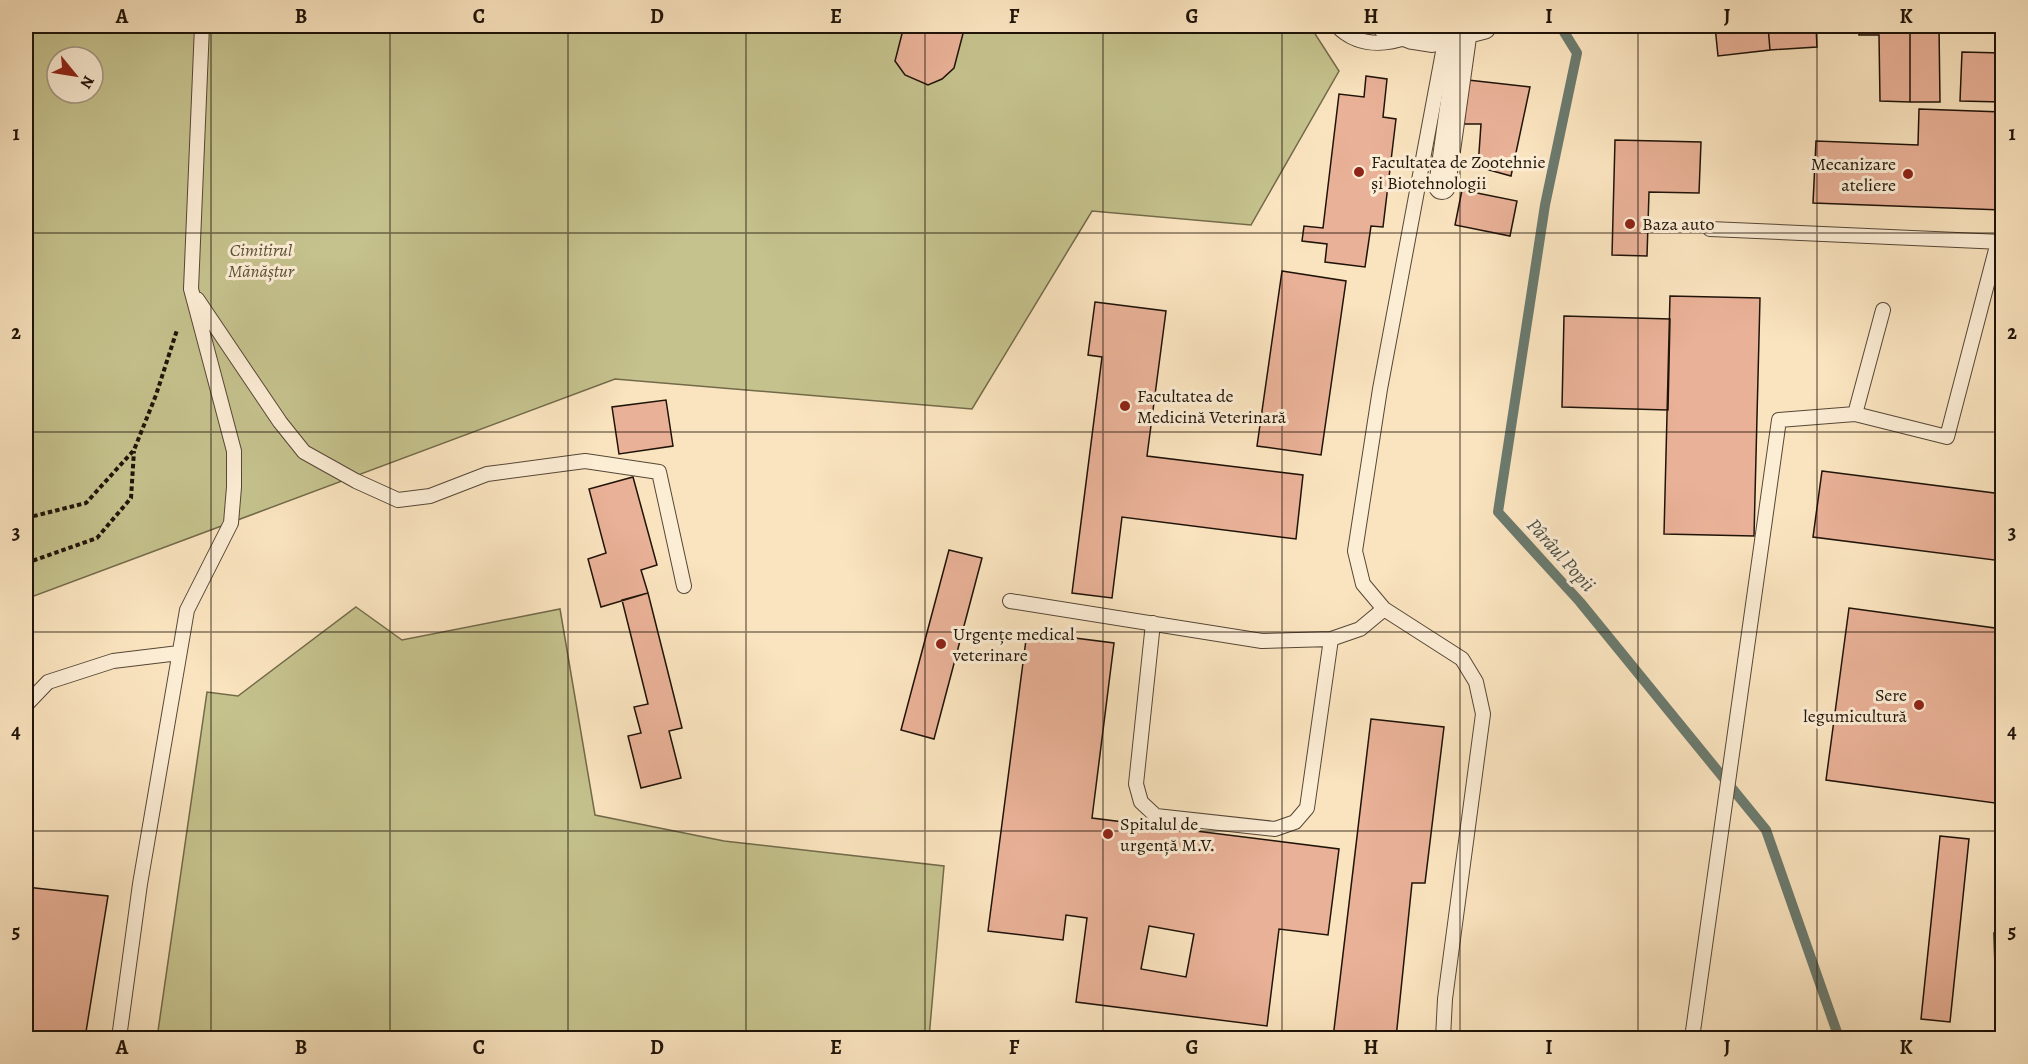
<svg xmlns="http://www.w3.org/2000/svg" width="2028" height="1064" font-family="Alegreya,serif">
<rect width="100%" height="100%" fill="#fae4bf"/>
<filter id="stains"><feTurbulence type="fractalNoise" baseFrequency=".00333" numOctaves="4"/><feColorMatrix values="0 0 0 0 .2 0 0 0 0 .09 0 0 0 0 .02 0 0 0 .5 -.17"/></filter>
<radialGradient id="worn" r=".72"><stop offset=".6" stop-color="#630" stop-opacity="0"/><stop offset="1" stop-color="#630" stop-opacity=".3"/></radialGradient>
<path fill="#c5c28d" stroke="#726a4a" stroke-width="1.5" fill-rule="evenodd" d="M26,26H1310L1339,71L1251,225L1092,211L972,409L615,379L26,599ZM57,57H93V93H57Z
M356,607L402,640L560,609L595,815L724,841L944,866L929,1038H157L207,692L238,696Z"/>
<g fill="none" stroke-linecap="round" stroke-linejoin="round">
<path stroke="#6b7a6e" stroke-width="10" d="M1564,32L1577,53L1545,205L1498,512L1580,602L1766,830L1839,1038"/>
</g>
<path fill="#e9b197" stroke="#1f1308" stroke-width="1.5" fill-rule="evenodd" d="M904,26H965L954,68L942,79L928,85L905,75L895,61Z
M1715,26H1768L1770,50L1718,56Z
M1768,26H1816L1817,47L1770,50Z
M1859,26H1910V102L1880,101L1879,35H1859Z
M1910,26H1939L1940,102H1910Z
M1962,52L2002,53V102L1960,101Z
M1366,76L1387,79L1383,117L1396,119L1383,227L1371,226L1365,267L1325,262L1327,244L1302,241L1304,226L1323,228L1339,94L1364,97Z
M1468,80L1530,87L1511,176L1478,167L1481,124H1464Z
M1919,109L2002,112V210L1813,203L1816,141L1918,145Z
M1615,140L1701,142L1699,193L1649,192L1647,256L1612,255Z
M1462,190L1517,201L1510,236L1455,225Z
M1282,271L1346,281L1321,455L1257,446Z
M1670,296L1760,298L1754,536L1664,534Z
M1095,302L1166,311L1147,456L1303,475L1296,539L1122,517L1112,598L1072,593L1102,357L1088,355Z
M1564,316L1670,319L1668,410L1562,407Z
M666,400L673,446L619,454L612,407Z
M1822,471L2002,494V561L1813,537Z
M633,477L657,565L641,570L648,593L601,607L588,559L606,553L589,489Z
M949,550L982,558L934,739L901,730Z
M648,593L682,728L669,731L681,778L641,788L628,736L641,733L634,707L648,704L622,600Z
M1849,608L2002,629V804L1826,780Z
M1027,632L1114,643L1092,818L1339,849L1328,935L1279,929L1267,1026L1076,1002L1087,918L1066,915L1063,940L988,931ZM1149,926L1194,934L1186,977L1141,969Z
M1371,719L1444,727L1425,883H1412L1396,1038H1333Z
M1940,836L1969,839L1950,1022L1921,1019Z
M26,887L108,896L85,1038H26Z
M1994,933L2002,934V968L1995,969Z"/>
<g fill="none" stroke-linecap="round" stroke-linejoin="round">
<g stroke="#564736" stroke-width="16">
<path id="service" d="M1337,26C1357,46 1383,46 1408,37
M1710,229L2002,242
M197,299L280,422L304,452L356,481L398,500L430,496L487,474L585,461L659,472L684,586
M1883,310L1855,414L1947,437L1998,242
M1010,601L1262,641L1331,639L1360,629L1384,609
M1153,623L1136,784L1141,802L1156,816L1275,829L1295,822L1307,808L1331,639
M26,705L48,682L113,661L179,653
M119,1038L140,884L187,610L231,523L234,487V451L191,289L202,26
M1443,1038L1445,999L1483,714L1476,682L1462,659L1384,609L1363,584L1355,551L1380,389L1446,36
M1692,1038L1779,420L1855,414"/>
</g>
<g stroke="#564736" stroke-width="28">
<path id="minor" d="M1386,26L1413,36L1432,39L1483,26
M1442,186L1464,30"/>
</g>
<path stroke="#1f1308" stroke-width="4" stroke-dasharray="4.5 3" stroke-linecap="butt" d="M26,518L86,503L134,450L156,395L177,330
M26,563L97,538L131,498L134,451"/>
<use href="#service" stroke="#fcedd5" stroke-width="14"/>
<use href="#minor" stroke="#fcedd5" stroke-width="26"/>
</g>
<path fill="none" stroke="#1f1308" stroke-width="1.5" stroke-opacity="0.55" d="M211,26V1038M390,26V1038M568,26V1038M746,26V1038M925,26V1038M1103,26V1038M1282,26V1038M1460,26V1038M1638,26V1038M1817,26V1038M26,233H2002M26,432H2002M26,632H2002M26,831H2002"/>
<g fill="#8f2418" stroke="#fcedd5" stroke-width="2">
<circle cx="1359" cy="172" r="6"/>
<circle cx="1908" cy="174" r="6"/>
<circle cx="1630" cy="224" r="6"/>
<circle cx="1125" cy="406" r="6"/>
<circle cx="941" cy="644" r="6"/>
<circle cx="1919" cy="705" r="6"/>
<circle cx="1108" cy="834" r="6"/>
</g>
<g text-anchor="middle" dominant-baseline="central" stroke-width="6" stroke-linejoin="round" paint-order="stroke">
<g font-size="18" fill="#1f1308" stroke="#fcedd5" text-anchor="start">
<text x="1371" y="162">Facultatea de Zootehnie<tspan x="1371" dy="21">și Biotehnologii</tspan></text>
<text x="1896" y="164" text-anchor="end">Mecanizare<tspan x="1896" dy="21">ateliere</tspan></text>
<text x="1642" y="224">Baza auto</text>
<text x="1137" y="396">Facultatea de<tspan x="1137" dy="21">Medicină Veterinară</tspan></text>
<text x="953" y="634">Urgențe medical<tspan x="953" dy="21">veterinare</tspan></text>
<text x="1907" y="695" text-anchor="end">Sere<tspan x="1907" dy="21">legumicultură</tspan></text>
<text x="1120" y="824">Spitalul de<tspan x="1120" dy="21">urgență M.V.</tspan></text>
</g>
<g font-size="18" font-style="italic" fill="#595037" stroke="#fcedd5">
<text x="261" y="250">Cimitirul<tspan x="261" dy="21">Mănăștur</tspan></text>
</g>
<g font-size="20" font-style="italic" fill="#4b4f44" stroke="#fcedd5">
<text transform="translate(1561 555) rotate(48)">Pârâul Popii</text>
</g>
</g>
<rect width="2028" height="1064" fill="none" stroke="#fae4bf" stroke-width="66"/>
<g transform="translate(75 75) rotate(120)"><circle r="28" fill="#fcedd5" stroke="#a49683" stroke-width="1.5"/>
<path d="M0-4.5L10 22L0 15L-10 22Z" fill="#8f2418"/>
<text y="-9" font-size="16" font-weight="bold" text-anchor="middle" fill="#1f1308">N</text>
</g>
<rect x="33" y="33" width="1962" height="998" fill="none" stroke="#1f1308" stroke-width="2"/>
<g font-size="20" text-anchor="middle" font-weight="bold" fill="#1f1308">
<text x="122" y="23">A</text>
<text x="301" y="23">B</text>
<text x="479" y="23">C</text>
<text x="657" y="23">D</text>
<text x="836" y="23">E</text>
<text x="1014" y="23">F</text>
<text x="1192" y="23">G</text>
<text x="1371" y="23">H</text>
<text x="1549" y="23">I</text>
<text x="1727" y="23">J</text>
<text x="1906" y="23">K</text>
<text x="16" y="140">1</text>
<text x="2012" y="140">1</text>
<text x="16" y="339">2</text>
<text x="2012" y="339">2</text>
<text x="16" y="539">3</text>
<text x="2012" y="539">3</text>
<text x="16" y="738">4</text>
<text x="2012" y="738">4</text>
<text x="16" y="938">5</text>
<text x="2012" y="938">5</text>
<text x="122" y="1054">A</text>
<text x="301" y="1054">B</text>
<text x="479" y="1054">C</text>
<text x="657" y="1054">D</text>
<text x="836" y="1054">E</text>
<text x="1014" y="1054">F</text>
<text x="1192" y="1054">G</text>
<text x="1371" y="1054">H</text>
<text x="1549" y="1054">I</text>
<text x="1727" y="1054">J</text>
<text x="1906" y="1054">K</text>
</g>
<rect width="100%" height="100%" filter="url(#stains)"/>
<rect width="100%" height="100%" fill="url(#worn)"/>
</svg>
